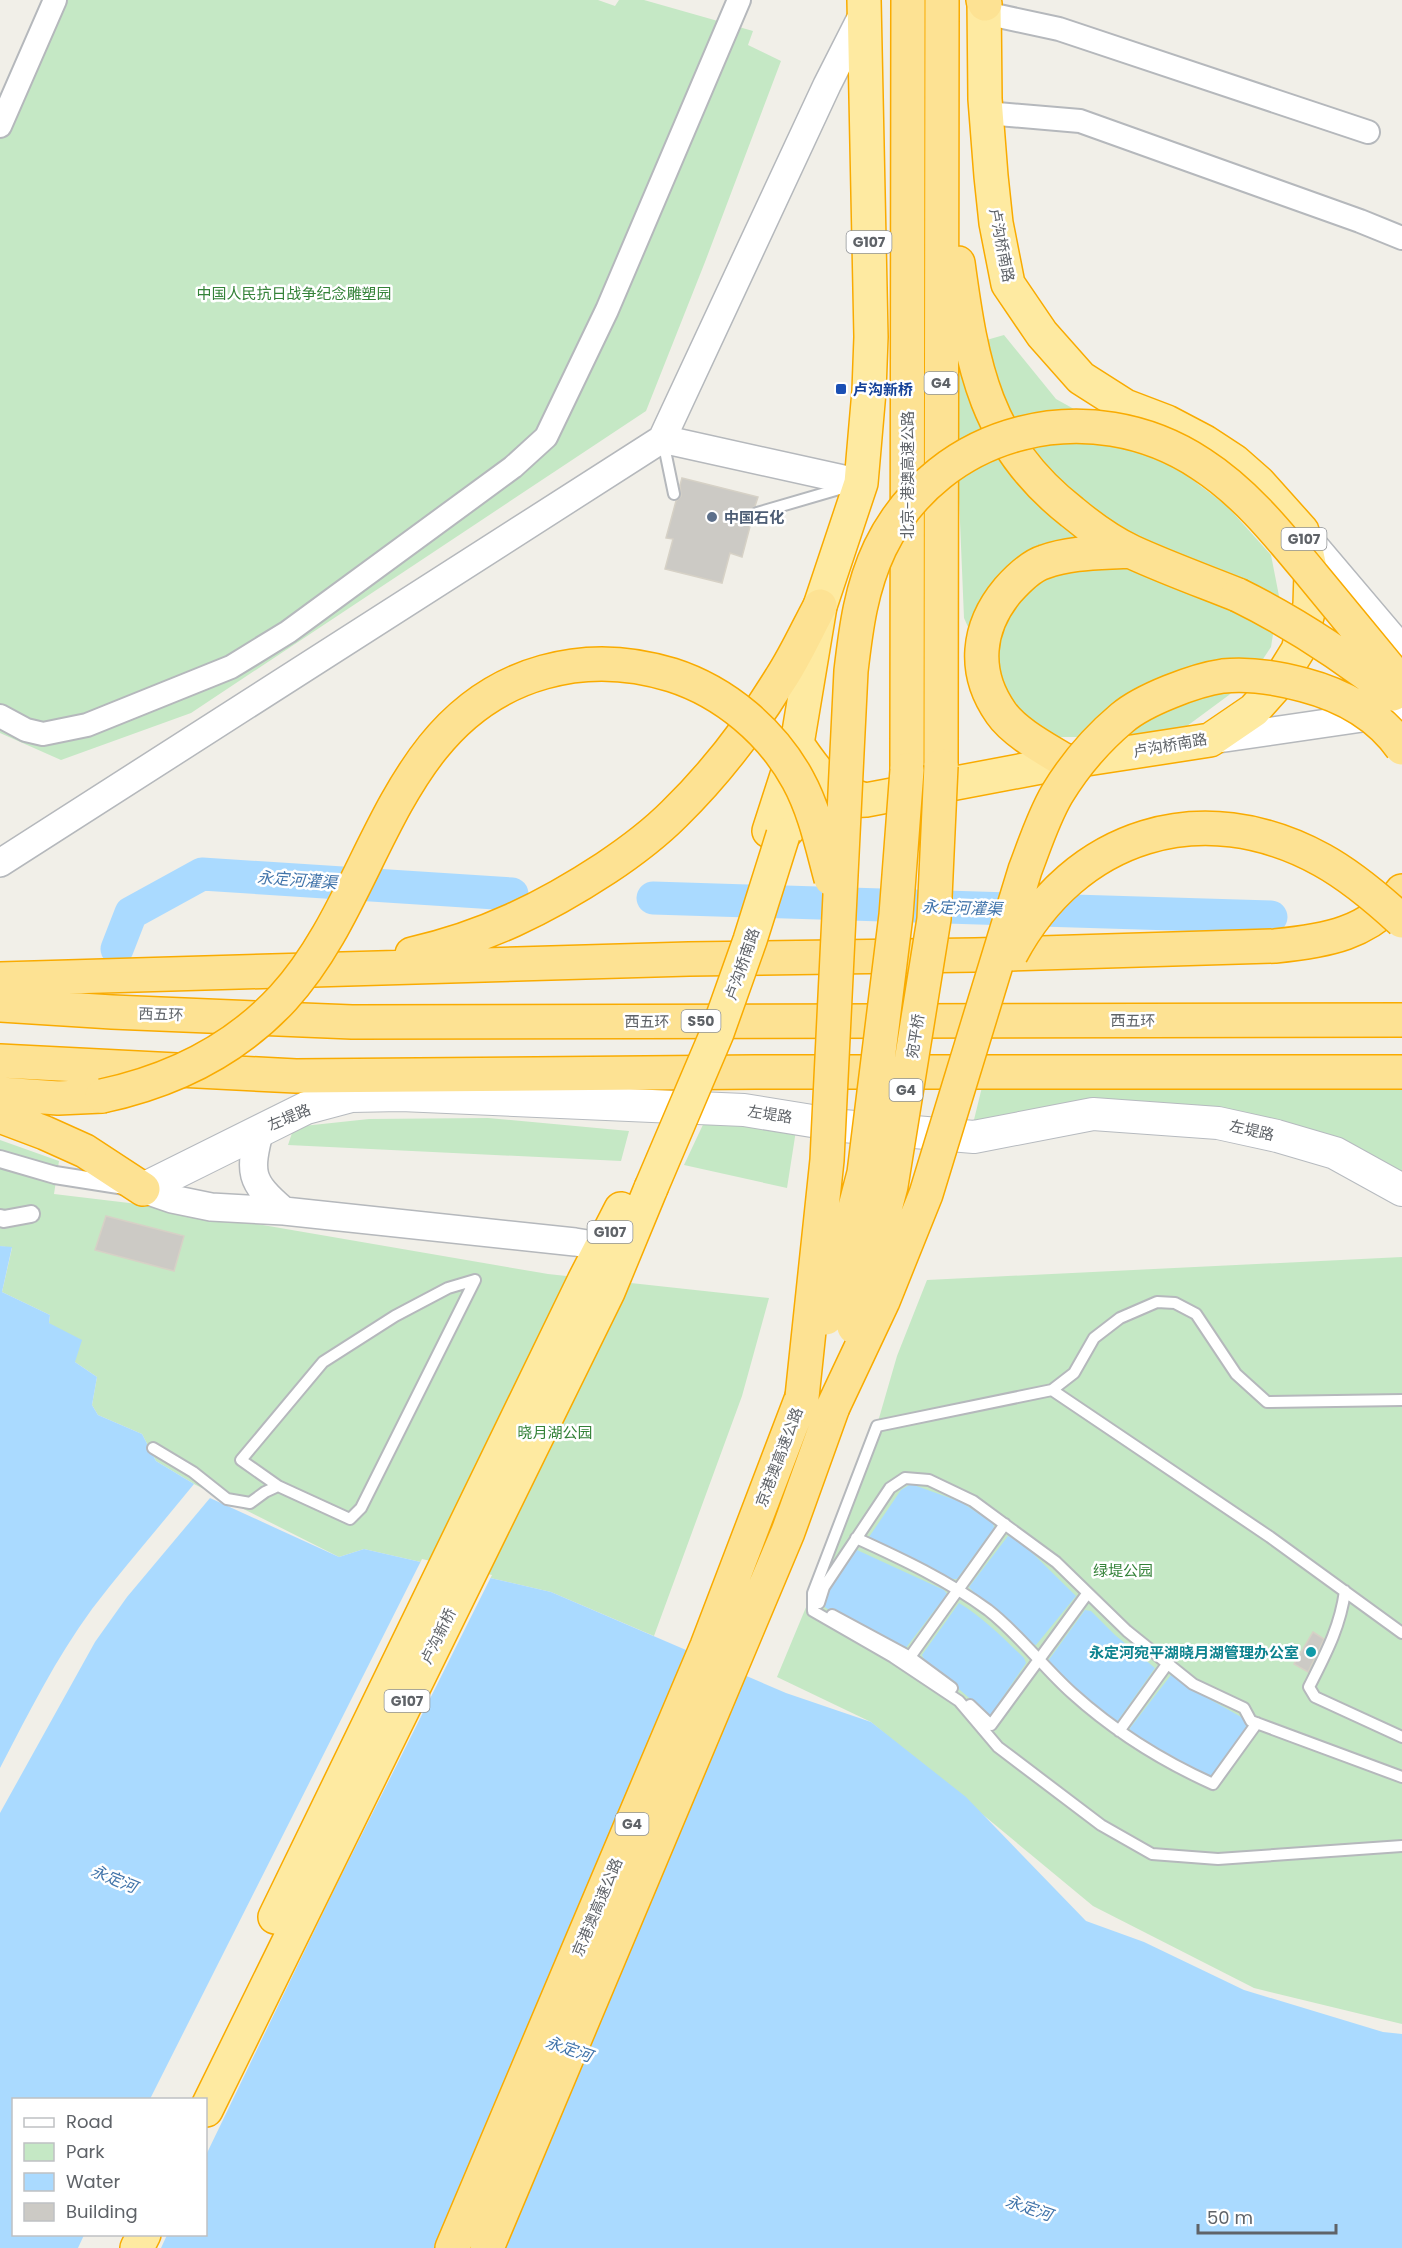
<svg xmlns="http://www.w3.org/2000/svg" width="1402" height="2248" font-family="Poppins,'Noto Sans SC',sans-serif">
<rect width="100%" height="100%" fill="#f1efe8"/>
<path fill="#c5e8c5" d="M59,0H598L615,6L619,0H644L753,31L748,45L781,61L705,262L646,411L191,713L61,760L0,733V135Z
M1004,335L1056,399L1169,462L1227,506L1271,555L1279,596L1271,647L1261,662L1229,695L1187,726L1129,737H1057L1026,726L1000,698L964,618L954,377L976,343Z
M982,1087L1402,1089V1175L1236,1116L972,1128Z
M708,1114L797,1124L787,1188L684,1165Z
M488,1118L629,1131L621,1161L288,1145L294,1127L369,1119Z
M0,1140L59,1161L54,1194L146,1205L548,1274L769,1298L742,1396L654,1636L551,1592L364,1549L339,1557L194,1484L156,1461L142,1434L98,1415L92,1405L97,1377L75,1362L49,1323L50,1315L2,1292L12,1248L0,1246Z
M1402,1257V2024L1254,1988L1093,1906L871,1722L777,1677L866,1463L897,1356L927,1280Z"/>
<path fill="#aadaff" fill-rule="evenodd" d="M0,1246L12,1247L2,1292L50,1315L49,1323L82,1340L75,1362L97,1377L92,1405L98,1415L142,1434L156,1461L194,1484C160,1526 125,1566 92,1609C56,1658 28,1714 0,1768Z
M911,1484L961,1502L993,1523L994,1528L957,1579H951L869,1537L901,1490Z
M210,1498L339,1557L364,1549L551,1592L786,1693L871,1722L966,1797L1086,1921L1144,1942L1244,1990L1383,2032L1402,2034V2248H0V1813L95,1642L127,1597ZM14,2100H206V2234H14Z
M1008,1536L1020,1541L1076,1596L1036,1645L1032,1644L994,1608L977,1596L969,1587Z
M857,1550L944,1590L947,1594L905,1649L826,1608L820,1603Z
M959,1603C984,1618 1004,1639 1024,1658L1026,1663L990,1716L945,1677L927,1665L922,1655Z
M1085,1610L1091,1611L1115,1635L1155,1668L1117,1722L1074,1689L1048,1661Z
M1171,1675L1188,1687L1243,1718L1247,1728L1212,1777L1189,1769L1131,1733L1130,1728Z"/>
<path fill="#f1efe8" d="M422,1559L492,1575L335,1888L206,2155V2100L150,2099Z
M84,2235H167L161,2248H78Z"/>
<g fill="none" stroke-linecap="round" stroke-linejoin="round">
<path stroke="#aadaff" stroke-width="33" d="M653,898L1271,917
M117,949L131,913L202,874L512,894"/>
</g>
<path fill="#cccac5" stroke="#d6d1c6" stroke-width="1.5" d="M682,478L758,497L755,506L750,511L752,519L742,557L730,553L722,583L665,569L673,539L666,538L676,501L681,496L680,485Z
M106,1216L184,1236L174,1271L95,1250Z
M1313,1632L1324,1639L1308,1672L1294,1664Z"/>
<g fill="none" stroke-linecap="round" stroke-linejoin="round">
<g stroke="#b5b8bc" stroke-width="14">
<path id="service" d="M663,441L674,494
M757,513L846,487
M1052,1390L1074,1373L1094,1338L1120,1318L1157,1302L1175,1303L1196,1314L1236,1374L1267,1402L1402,1400
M153,1448L193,1472L227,1499L250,1503L265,1492L278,1486L350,1519L361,1508L475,1280
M278,1486L241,1460L323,1362L395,1316L448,1288L475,1280
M856,1538C902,1559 947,1580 988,1610C1019,1634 1043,1667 1072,1693C1114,1731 1162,1761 1213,1784L1257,1723
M1345,1591C1340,1628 1325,1655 1309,1687L1315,1697L1402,1737
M819,1603L824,1587L890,1488L905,1478L929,1480L973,1501L1056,1562L1127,1631L1193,1684L1244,1708L1251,1721L1402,1777
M832,1615L910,1657L952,1688
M1402,1633L1270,1537L1052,1390L877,1426L813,1593V1611L893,1657L959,1701L998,1747L1101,1825L1152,1854L1218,1859L1402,1846
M910,1657L1005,1524
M970,1705L991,1725L1087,1594
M1119,1731L1168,1663"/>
</g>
<g stroke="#b5b8bc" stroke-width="20">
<path id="pedestrian" d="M0,1159L55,1175L125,1186
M0,1218L4,1219L31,1214"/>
</g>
<g stroke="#b5b8bc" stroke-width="26">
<path id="minor" d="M985,13L1059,29L1368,132
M986,113L1080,121L1360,221L1402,238
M0,126L55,0
M0,716L26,730L43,734L87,725L231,667L288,632L513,467L546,437L607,310L739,0"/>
</g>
<g stroke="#b5b8bc" stroke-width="30">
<path id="tertiary" d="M662,439L861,483
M1302,531L1402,649
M1211,740L1402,712
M0,863L662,439L827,85L864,12
M143,1189L172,1199L211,1207L284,1211C249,1181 249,1173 260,1129
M284,1211L575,1242L619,1249"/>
</g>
<g stroke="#b6babf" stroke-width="34">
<path id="secondary" d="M143,1189L306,1108L351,1096L401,1095L744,1110L843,1126L974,1137L1093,1114L1218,1123L1277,1136L1335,1153L1402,1190"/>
</g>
<g stroke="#f9ab00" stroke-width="36">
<path id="trunk" d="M797,744C817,773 826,788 862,799
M769,831L797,744L820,606L861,483L869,391L871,337L864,0
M783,835L803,813L826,802L866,800L1067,762L1210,740L1254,710L1277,684L1298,650L1310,605L1311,573L1302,531L1259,483L1234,461L1205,442L1167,422L1125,406L1081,378L1042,334L1008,284L996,223L991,176L985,99L984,0
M275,1917L584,1281L621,1209
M206,2110L608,1292L651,1188
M137,2248L144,2234"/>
</g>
<g stroke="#f9ab00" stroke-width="36">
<path id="motorway" d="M983,0L985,4
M958,263C972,366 985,444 1072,512C1090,527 1111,542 1132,552C1167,568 1203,581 1238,595
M1067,762C1046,749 1015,733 1001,713C972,672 977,627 1008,590C1017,580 1031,566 1044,562C1072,552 1101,553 1130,551
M941,766L942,0
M907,770L908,0
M412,954C484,938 545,908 606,868C630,852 654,834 674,814C715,774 751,727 781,678C796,655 807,630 820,606
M0,979L689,959L975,955L1275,946C1325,941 1370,934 1402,891
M0,1005L112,1012L352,1022L1402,1020
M0,1061L296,1076L755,1072H1402
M0,1094L58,1098L102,1096
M0,1116L45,1133L85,1151L143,1189
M452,2248L707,1646L802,1397
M487,2248L788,1532L833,1407"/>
</g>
<use href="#service" stroke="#fff" stroke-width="10"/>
<use href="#pedestrian" stroke="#fff" stroke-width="16"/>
<use href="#minor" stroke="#fff" stroke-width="22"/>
<use href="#tertiary" stroke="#fff" stroke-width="27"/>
<use href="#secondary" stroke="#fff" stroke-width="32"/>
<use href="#trunk" stroke="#feeaa1" stroke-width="33"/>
<use href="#motorway" stroke="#fde293" stroke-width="33"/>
<g stroke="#f9ab00" stroke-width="36" stroke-linecap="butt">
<path id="trunk-bridge" d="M651,1188L717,1033L750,940L783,835"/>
</g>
<g stroke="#f9ab00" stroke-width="36" stroke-linecap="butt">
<path id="motorway-bridge" d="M1238,595C1295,623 1343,655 1393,694
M1011,954C1075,834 1202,794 1322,860C1351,876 1377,898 1402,921
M102,1096C172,1081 234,1051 283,998C378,895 389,715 544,672C586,660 630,662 672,675C725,692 772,732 798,780C815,811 822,846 831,879
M826,1318L864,1173L896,915L907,770
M854,1327L891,1186L934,919L941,766
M802,1397L827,1160L851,671C856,628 861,588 880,548C939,427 1091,391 1201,464C1246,493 1279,535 1313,576C1343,612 1372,648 1402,684
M833,1407L883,1301L926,1194L1025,870C1035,844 1043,818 1057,794C1074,766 1097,739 1122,718C1143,700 1195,680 1223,676C1250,673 1278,678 1304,685C1342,695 1379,715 1402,748"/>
</g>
<use href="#trunk-bridge" stroke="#feeaa1" stroke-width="33"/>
<use href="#motorway-bridge" stroke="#fde293" stroke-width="33"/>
</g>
<rect fill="#1a4fb4" stroke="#fff" stroke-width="2" x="835" y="383" width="12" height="12" rx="3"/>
<circle fill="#5c6f8a" stroke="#fff" stroke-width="2" cx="712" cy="517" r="6"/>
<circle fill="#0f9aa8" stroke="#fff" stroke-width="2" cx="1311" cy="1652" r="6"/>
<g text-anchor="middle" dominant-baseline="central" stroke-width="5" stroke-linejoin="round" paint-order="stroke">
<g fill="#fff" stroke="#8f9295" stroke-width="1.5">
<rect x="846.5" y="231" width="45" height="22" rx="4.5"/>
<rect x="924.5" y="372" width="33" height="22" rx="4.5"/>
<rect x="1281.5" y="528" width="45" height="22" rx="4.5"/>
<rect x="681.5" y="1010" width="39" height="22" rx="4.5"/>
<rect x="889.5" y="1079" width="33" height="22" rx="4.5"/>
<rect x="587.5" y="1221" width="45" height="22" rx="4.5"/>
<rect x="384.5" y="1690" width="45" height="22" rx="4.5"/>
<rect x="615.5" y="1813" width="33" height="22" rx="4.5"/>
</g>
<g font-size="14" font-weight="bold" fill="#5f6368">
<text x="869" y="242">G107</text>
<text x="941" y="383">G4</text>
<text x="1304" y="539">G107</text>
<text x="701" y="1021">S50</text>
<text x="906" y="1090">G4</text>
<text x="610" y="1232">G107</text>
<text x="407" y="1701">G107</text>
<text x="632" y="1824">G4</text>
</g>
<g font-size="15" fill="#5f6368" stroke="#fff">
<text transform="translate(1002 245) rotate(79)">卢沟桥南路</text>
<text transform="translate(907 475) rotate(-90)">北京-港澳高速公路</text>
<text transform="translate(1170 745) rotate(-10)">卢沟桥南路</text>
<text transform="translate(742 964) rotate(-71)">卢沟桥南路</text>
<text transform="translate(161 1014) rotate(2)">西五环</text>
<text x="1133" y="1020">西五环</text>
<text x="647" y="1021">西五环</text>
<text transform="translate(915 1036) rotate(-81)">宛平桥</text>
<text transform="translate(770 1114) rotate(9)">左堤路</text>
<text transform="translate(289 1117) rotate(-23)">左堤路</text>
<text transform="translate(1252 1130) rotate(13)">左堤路</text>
<text transform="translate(779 1457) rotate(-69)">京港澳高速公路</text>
<text transform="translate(438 1636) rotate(-64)">卢沟新桥</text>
<text transform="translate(597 1907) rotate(-67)">京港澳高速公路</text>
</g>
<g font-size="15" fill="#348238" stroke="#fff">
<text x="294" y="293">中国人民抗日战争纪念雕塑园</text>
<text x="555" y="1432">晓月湖公园</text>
<text x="1123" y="1570">绿堤公园</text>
</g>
<g font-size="15" font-weight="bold" fill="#164399" stroke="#fff" text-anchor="start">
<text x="853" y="389">卢沟新桥</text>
</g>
<g font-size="15" font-weight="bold" fill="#4e5e75" stroke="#fff" text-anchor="start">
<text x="724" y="517">中国石化</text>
</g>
<g font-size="15" font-weight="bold" fill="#0d838f" stroke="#fff" text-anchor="end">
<text x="1299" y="1652">永定河宛平湖晓月湖管理办公室</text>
</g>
<g font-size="16" font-style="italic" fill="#4174aa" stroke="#fff">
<text transform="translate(297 880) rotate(4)">永定河灌渠</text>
<text transform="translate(962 908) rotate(2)">永定河灌渠</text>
<text transform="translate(114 1879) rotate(22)">永定河</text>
<text transform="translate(569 2049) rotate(19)">永定河</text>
<text transform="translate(1029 2208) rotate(19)">永定河</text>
</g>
</g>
<rect x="12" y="2098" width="195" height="138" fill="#ffffff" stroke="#bfc1c3" stroke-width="1.5"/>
<rect x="24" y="2118" width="30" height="9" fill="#ffffff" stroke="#bfc1c3" stroke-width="1.5"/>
<text x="66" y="2128" font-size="18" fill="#5f6368">Road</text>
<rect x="24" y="2143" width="30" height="18" fill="#c5e8c5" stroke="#bfc1c3" stroke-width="1.5"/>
<text x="66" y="2158" font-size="18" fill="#5f6368">Park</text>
<rect x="24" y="2173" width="30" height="18" fill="#aadaff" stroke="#bfc1c3" stroke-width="1.5"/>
<text x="66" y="2188" font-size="18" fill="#5f6368">Water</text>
<rect x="24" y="2203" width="30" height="18" fill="#cccac5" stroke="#bfc1c3" stroke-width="1.5"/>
<text x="66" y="2218" font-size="18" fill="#5f6368">Building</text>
<path d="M1198 2224v9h138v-9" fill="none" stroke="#5f6368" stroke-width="3"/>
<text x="1207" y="2224" font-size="18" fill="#5f6368" stroke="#ffffff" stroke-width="4.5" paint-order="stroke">50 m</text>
</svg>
